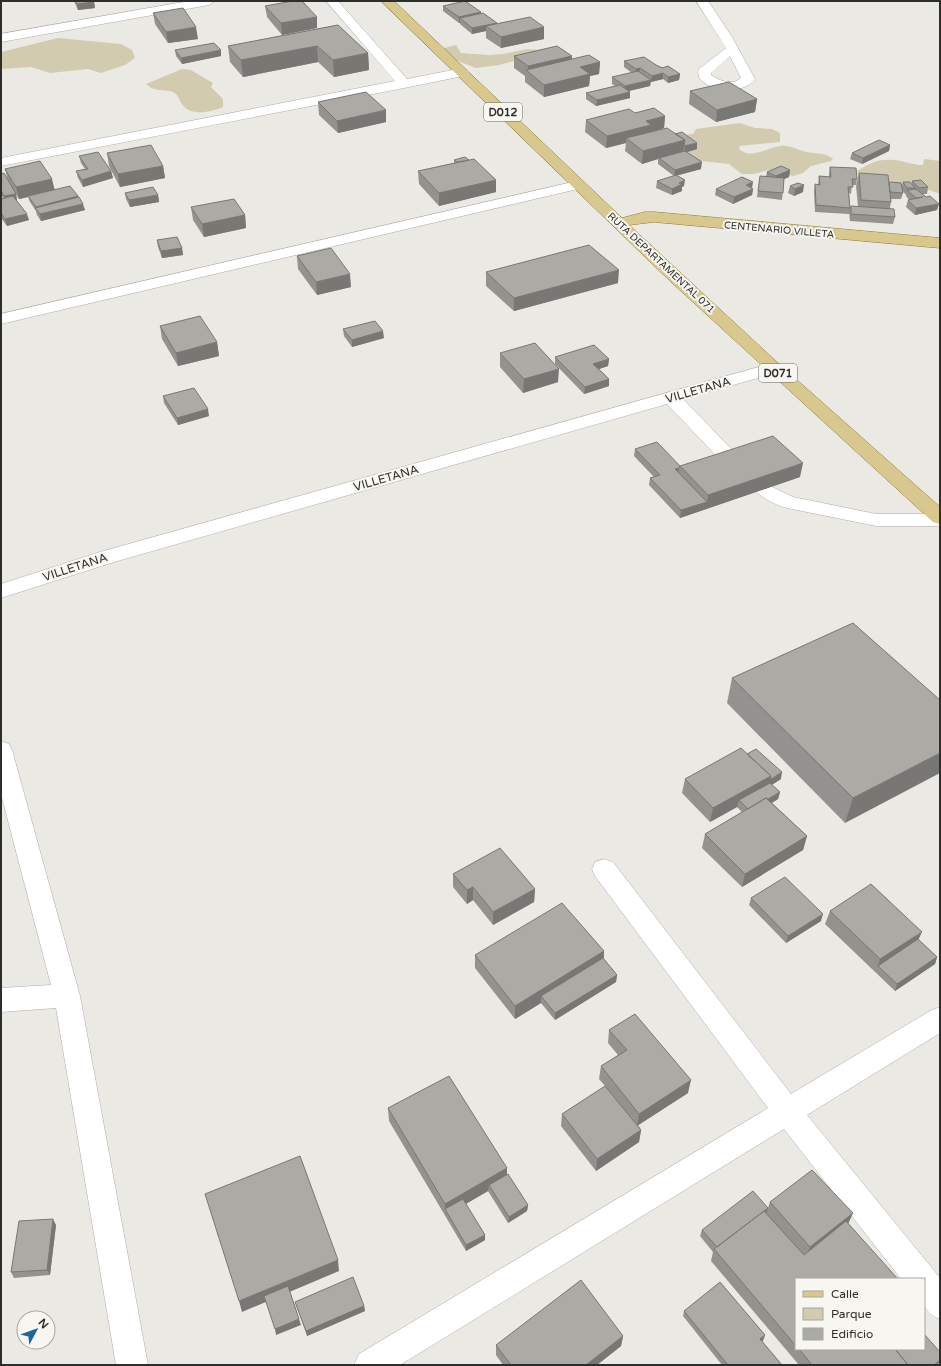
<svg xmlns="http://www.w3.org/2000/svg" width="941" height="1366" font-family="'Varela Round',sans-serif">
<rect width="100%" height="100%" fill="#eae9e4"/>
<path fill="#d3cbaf" d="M58,38L121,44L132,50L135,58L125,65L101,73L88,69L50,73L31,67L1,69V52Z
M456,45L461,53L489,55L503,54L527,49L552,51L499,65L476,68L445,56L440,49Z
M182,69L191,70L213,83L211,87L223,99V107C212,112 190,117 182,104C179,100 178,94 173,92C163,89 154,92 146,84Z
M740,123L755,128L772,129L780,133V142L740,146L739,149C752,160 768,147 781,146C791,145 797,150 806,152C815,154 825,152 833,159L831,161L811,166L803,173L793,176L769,170L754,174H742L729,164L692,160L672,136L693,134L696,129Z
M924,159L940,161V194C935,192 930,190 925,189C910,186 864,186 857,171C866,166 874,160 885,160C898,158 911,165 923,165Z"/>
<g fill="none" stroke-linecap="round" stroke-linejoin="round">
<g stroke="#afada9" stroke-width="1">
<path id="minor" d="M189,1H215L209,5L1,42V34Z
M326,1H338L407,79L463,68L469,72L463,76L404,88L1,166V158L395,81Z
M696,1H708L732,37L755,79C743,95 709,93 699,77L698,72L699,69L726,48ZM730,56L741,78C732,86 720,81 711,75V73Z
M577,181L582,182L584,185L582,188L1,324V314Z
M773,363L779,364L782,368L779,372L683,399L740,458L742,462L740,466L733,468L726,466L667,404L114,562L1,598V584L100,552Z
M764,483L793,497L876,514H940V526H876L787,508C776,505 761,498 754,489L757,485Z
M1,741L9,744L12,750L80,996L148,1365H116L56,1008L1,1012V988L51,985L1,794Z
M604,859L613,862L791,1094L930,1011L940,1007V1033L807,1115L940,1278V1319C919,1310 924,1299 924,1279H901L784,1129L400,1365H354L359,1354L768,1108L595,876L592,869L595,862Z"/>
</g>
<g stroke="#8d7a3a" stroke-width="1">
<path id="major" d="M381,1H394L622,218L645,212H654L940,238V248L654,222L629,225L779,364L940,507V524L933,522L670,281Z"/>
</g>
<use href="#minor" fill="#fff" fill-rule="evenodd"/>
<use href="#major" fill="#d9c88e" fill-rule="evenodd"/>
</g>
<path fill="#93928e" d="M74,1H94L95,8L78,10Z
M265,6L317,17V28L282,35L267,17Z
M443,6L481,14L497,24L544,39L501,48L486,38V31L472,34L460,24V23H459L443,11Z
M153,13L198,39L168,43L155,24Z
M338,25L368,53L369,70L334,77L318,62L243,77L230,62L228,46Z
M175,50L221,56L182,64L176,56Z
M514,56H572V59L600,62L599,74L590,76L589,86L544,97L525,82V76L514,68Z
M624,61L656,65L680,74L679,80L668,83L663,79L651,82V81L650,86L629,91L630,98L596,106L586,99V93L615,86L612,84V77L632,73L624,67Z
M690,91L757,99L755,112L716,122L689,104Z
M318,102L386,122L338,133L319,115Z
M635,113L665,116L664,128L651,132L697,149L687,152L701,169L676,176L684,186L682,187V191L672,195L656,188L657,181L674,176L658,164V159L642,164L625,151L626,143L606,148L585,132L586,120Z
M890,145L889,151L862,164L850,159L852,153Z
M107,153L163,166L165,178L120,187L109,166Z
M79,156L111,171L113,178L83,187L78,178L76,171L85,169L81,163Z
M454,160L496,192L439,206L419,184L418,171L454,163Z
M830,167L857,179L856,185H852L851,194L849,193L850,207L858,206L856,186L859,173L902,186L903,182L912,184V181L928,187L927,194H923L937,210L915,215L906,207L908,200H909L906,196V195L902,190L903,193L901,199H891V202L890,208L895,217L893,224L850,221L849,212V214L815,212L814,191L815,184L818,185L819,176L829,177V173Z
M5,169L55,189L78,196L85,210L41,221L37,215L36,211L30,202L28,197L19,199L11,186L16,194L17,201L29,220L7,226L1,218V199L3,198L1,194V174L8,181Z
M790,170L789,177L784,179L782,200L757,197L760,176H766L767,172Z
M790,186L803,192L794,196L788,193Z
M752,188L753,189L752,195L733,204L715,195L716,189Z
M125,193L158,195L159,202L130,207L126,199Z
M191,207L245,215L246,228L204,237L193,220Z
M157,240L182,248L183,255L162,258L158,247Z
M297,256L351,287L317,295L298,269Z
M486,272L618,283L514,311L486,286Z
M160,326L217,342L219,356L178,366L162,339Z
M343,329L384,338L352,347L344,336Z
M500,353L558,382L523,393L500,367Z
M555,357L609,359L608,366L599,369L609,379V386L584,394L555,364Z
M163,396L209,416L178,425L164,403Z
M635,449L680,466L800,477L680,518L649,485L650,478L654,477L634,456Z
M732,678L940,700L845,823L727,703Z
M747,754L781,779L772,785L780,792L778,799L772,803L807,836L803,850L742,887L702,848L705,834L742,812L737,807L710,822L682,793L685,779Z
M453,874L535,889L534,902L493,925L473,900L467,904L453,887Z
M751,898L821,921L786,943L749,905Z
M830,911L918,939L937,957L935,964L895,991L825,924Z
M604,951V959L617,975L616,982L555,1020L541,1003L515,1019L475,968V955Z
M609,1030L688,1093L638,1125L641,1130L639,1142L596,1171L561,1126L562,1114L605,1086L599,1079L601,1066L618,1055L608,1043Z
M388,1108L507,1174L528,1205L527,1211L508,1223L488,1191L466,1204L485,1235V1240L466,1251L389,1121Z
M770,1202L853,1213L848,1223L796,1279V1349H924L940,1362L936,1365H799L711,1261L713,1252L700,1236L702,1230L768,1208Z
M56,1225L50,1275L14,1278L11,1272Z
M295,1302L364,1306L365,1311L307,1336L297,1307Z
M684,1311L765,1335L762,1341L782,1365H722L683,1316Z
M623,1336L621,1346L597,1365H503L496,1355V1345Z"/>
<path fill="#787774" d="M94,2L95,8L78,10L77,4Z
M481,12V18H460V23H459V17Z
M317,17V28L282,35L281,23Z
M497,23L496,28L486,26V31L472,34V28Z
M196,27L198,39L168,43L166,32Z
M544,27V39L501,48V37Z
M317,46L318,62L243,77L241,60Z
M221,50V56L182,64L181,58Z
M368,53L369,70L334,77L333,60Z
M572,56L571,68L528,72V66Z
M600,62L599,74L590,76L589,86L544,97V85L580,67Z
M640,68L639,74L635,75L636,69Z
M663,73V79L651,82L652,76Z
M680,74L679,80L668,83V77Z
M651,80L650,86L624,92L625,86Z
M630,92V98L596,106L597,100Z
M757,99L755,112L716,122L717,110Z
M386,110V122L338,133L337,121Z
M665,116L664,128L651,132L650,137L626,138V143L606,148L607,136L646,121Z
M685,140L683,153L659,158L658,159L642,164L643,151Z
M697,143V149L684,153L685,146Z
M890,145L889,151L862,164L863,158Z
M702,162L701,169L674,176L675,170Z
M163,166L165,178L120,187L118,174Z
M790,170L789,177L775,183L776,176Z
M111,171L113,178L83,187L82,180Z
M52,179L55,191L28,196V197L19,199L16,187Z
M496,180V192L439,206V193Z
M685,180L684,186L682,187V191L672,195V189L679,183Z
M753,182L752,188L746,185Z
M804,185L803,192L794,196L795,189Z
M753,189L752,195L733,204L734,197Z
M16,194L17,200L6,203L4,196Z
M158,195L159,202L130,207L129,200Z
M78,196L80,203L36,210V207Z
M83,204L85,210L41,221L40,214Z
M939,204L937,210L915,215L916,208Z
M27,214L29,220L7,226L5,219Z
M245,215L246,228L204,237L202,224Z
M182,248L183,255L162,258L161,251Z
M619,270L618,283L514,311V298Z
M350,274L351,287L317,295L316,282Z
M383,331L384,338L352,347V340Z
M217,342L219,356L178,366L176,353Z
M609,359L608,366L593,371V364Z
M559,369L558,382L523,393L524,379Z
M609,379V386L584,394L585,387Z
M208,409L209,416L178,425L177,418Z
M803,463L800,477L680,518L681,510L707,502L708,495Z
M679,468L678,475L675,469Z
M940,753V773L845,823L853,798Z
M782,772L781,779L768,787L739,800L737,807L710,822L713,808L771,776Z
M780,792L778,799L747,817L749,809Z
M807,836L803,850L742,887L745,874Z
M473,887V900L467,904V890Z
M535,889L534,902L493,925V912Z
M823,914L821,921L786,943L788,936Z
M922,932L916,945L878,966L880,959Z
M604,951L603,965L541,996V1003L515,1019V1006Z
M937,957L935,964L895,991L897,984Z
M617,975L616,982L555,1020V1013Z
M691,1080L688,1093L637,1126L639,1114Z
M641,1130L639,1142L596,1171L597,1159Z
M507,1168V1180L489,1185L488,1191L448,1214L445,1209V1215V1204Z
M528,1205L527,1211L508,1223L509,1217Z
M768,1208L766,1214L718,1249Z
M853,1213L848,1224L805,1259L810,1247Z
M53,1219L56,1225L50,1275L47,1270Z
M485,1235V1240L466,1251V1245Z
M338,1260L339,1271L242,1312L239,1301Z
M364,1306L365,1311L307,1336L306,1331Z
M299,1319L301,1325L276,1335L275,1329Z
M765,1335L763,1341L758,1344L760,1339Z
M623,1336L621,1346L597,1365H586Z
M940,1360V1362L936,1365H934Z"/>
<path fill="#abaaa5" stroke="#787774" d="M75,1H94V2L77,4Z
M293,1H302L317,17L281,23L265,6Z
M465,1L481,12L459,17L443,6Z
M183,8L196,27L166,32L153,13Z
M483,13L497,23L472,28L460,18Z
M530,17L544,27L501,37L486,26Z
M338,25L368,53L333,60L317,46L241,60L228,46Z
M214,43L221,50L181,58L175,50Z
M557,46L572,56L528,66L514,56Z
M589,55L600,62L580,67L590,74L544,85L526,70Z
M644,57L656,65L662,68L668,66L680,74L668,77L663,73L652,76L640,68L636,69L624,61Z
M638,71L651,80L625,86L612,77Z
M729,82L757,99L717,110L690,91Z
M620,85L630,92L597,100L586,93Z
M366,92L386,110L337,121L318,102Z
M654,108L665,116L646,121L651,125L607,136L586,120L629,109L635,113Z
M667,128L685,140L643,151L626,138Z
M682,132L697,143L684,146L685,140L675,134Z
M879,140L890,145L863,158L852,153Z
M151,145L163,166L118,174L107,153Z
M685,151L702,162L675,170L659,158Z
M98,152L111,171L82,180L76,171L88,169L79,156Z
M465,157L469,160L457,162L454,160Z
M474,159L496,180L439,193L418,171Z
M40,161L52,179L16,187L5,169Z
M781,166L790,170L776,176L767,172Z
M830,167L856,168L857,179H852L853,187H848L850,208L816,205L815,184L820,185L819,176L831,177Z
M4,173L16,194L4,196L1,190V174Z
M859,173L888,175L891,202L861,200Z
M676,175L685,180L679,183L682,184L672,189L657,181Z
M760,176L784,178L783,193L758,191Z
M742,177L753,182L746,185L753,189L734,197L716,189Z
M921,180L928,187L919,188L912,181Z
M889,182L901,183L903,193L890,192Z
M903,182H910L915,188H907Z
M798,183L804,185L795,189L790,186Z
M70,186L78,196L36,207L28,196Z
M153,187L158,195L129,200L125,193Z
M916,189L926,197L930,196L939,204L916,208L908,200L923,197L916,198L907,190Z
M13,196L27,214L5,219L1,213V199Z
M79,197L83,204L40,214L35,208Z
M234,199L245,215L202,224L191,207Z
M851,206L894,209L895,217L851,214Z
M177,237L182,248L161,251L157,240Z
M589,245L619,270L514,298L486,272Z
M331,248L350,274L316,282L297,256Z
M200,316L217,342L176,353L160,326Z
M375,321L383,331L352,340L343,329Z
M535,343L559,369L524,379L500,353Z
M594,345L609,359L593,364L609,379L585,387L555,357Z
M194,388L208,409L177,418L163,396Z
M773,436L803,463L708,495L680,466Z
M657,442L680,466L679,468L675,469L707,502L681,510L650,478L660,475L635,449Z
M853,623L940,700V753L853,798L732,678Z
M741,748L771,776L713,808L685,779Z
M756,749L782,772L770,780L771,776L747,754Z
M770,783L780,792L768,799L766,798L748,809L739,800Z
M766,798L807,836L745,874L705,834Z
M500,848L535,889L493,912L473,887L467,890L453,874Z
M785,877L823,914L788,936L751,898Z
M871,884L922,932L880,959L830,911Z
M562,903L604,951L515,1006L475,955Z
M918,939L937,957L897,984L878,966Z
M603,958L617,975L555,1013L541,996Z
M635,1014L691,1080L639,1114L601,1066L627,1050L609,1030Z
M449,1076L507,1168L445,1204L388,1108Z
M605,1086L641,1130L597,1159L562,1114Z
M300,1156L338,1260L239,1301L205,1194Z
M812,1170L853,1213L810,1247L770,1202Z
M508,1174L528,1205L509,1217L489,1185Z
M753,1191L768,1208L717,1247L702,1230Z
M463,1199L485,1235L466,1245L445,1209Z
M764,1211L804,1255L846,1221L898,1279H796V1346L714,1249Z
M53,1219L47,1270L11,1272L19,1221Z
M353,1277L364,1306L306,1331L295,1302Z
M581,1280L623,1336L586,1365H511L496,1345Z
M720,1282L765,1335L760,1339L782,1365H728L684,1311Z
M288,1286L299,1319L275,1329L264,1296Z
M924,1334L940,1352V1360L934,1365H908L895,1349H924Z
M799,1349H895L908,1365H812Z"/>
<g text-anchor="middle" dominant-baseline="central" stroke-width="4" stroke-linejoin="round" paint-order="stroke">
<g font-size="10" fill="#2d2d2b" stroke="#f7f6f1">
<text transform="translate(779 230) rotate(5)">CENTENARIO VILLETA</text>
<text transform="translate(661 263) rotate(43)">RUTA DEPARTAMENTAL 071</text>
</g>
<g fill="#f7f6f1" stroke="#6a6966" stroke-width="1">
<rect x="484" y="103" width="38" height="18" rx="3"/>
<rect x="759" y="364" width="38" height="18" rx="3"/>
</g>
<g font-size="11" font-weight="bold" fill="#2d2d2b">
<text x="503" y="112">D012</text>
<text x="778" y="373">D071</text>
</g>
<g font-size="12" fill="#2d2d2b" stroke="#f7f6f1">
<text transform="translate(698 390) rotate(-16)">VILLETANA</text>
<text transform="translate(386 478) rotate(-16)">VILLETANA</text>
<text transform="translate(75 567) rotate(-18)">VILLETANA</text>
</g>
</g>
<rect width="941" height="1366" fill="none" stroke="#2d2d2b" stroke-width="4"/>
<rect x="795" y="1278" width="130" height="72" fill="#f7f6f1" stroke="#a6a6a2"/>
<rect x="803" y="1291" width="20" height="6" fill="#d9c88e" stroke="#a6a6a2"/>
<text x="831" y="1298" font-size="12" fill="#2d2d2b">Calle</text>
<rect x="803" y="1308" width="20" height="12" fill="#d3cbaf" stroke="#a6a6a2"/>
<text x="831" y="1318" font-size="12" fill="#2d2d2b">Parque</text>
<rect x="803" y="1328" width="20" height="12" fill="#abaaa5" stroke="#a6a6a2"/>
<text x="831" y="1338" font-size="12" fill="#2d2d2b">Edificio</text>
<g transform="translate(36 1330) rotate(49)"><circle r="19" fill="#f7f6f1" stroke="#a6a6a2"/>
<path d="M0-3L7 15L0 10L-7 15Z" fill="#1a689a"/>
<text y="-6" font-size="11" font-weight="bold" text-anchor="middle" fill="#2d2d2b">N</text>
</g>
</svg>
